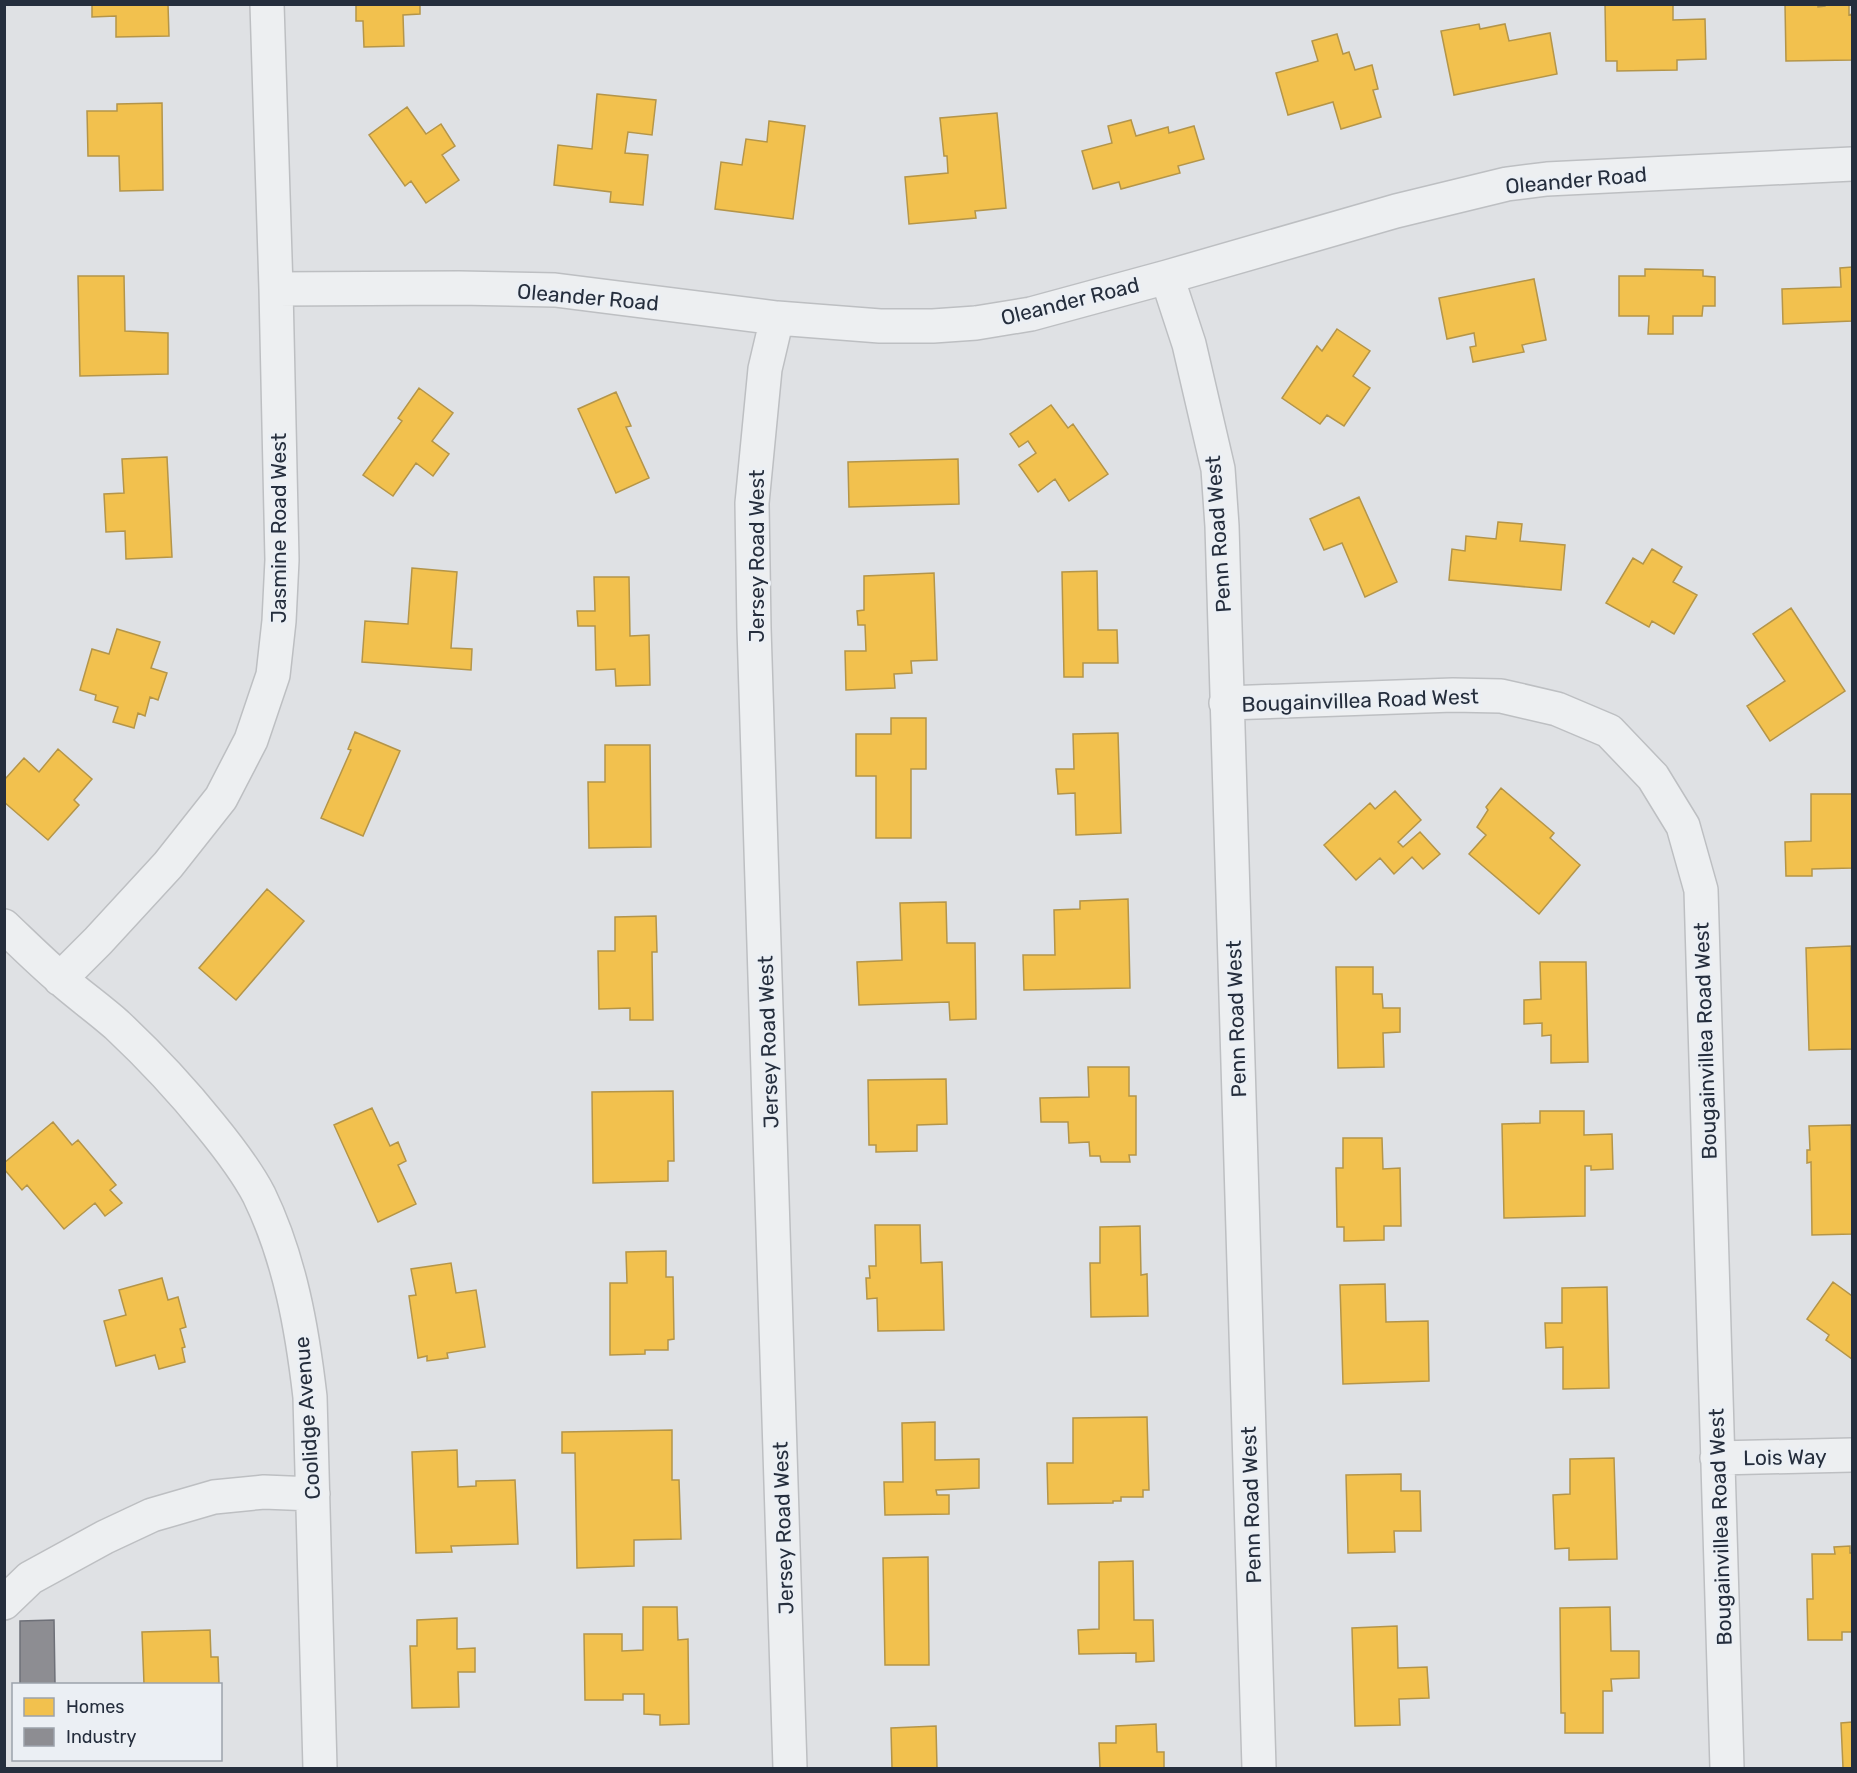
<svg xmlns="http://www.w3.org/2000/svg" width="1857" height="1773" font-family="Rubik,sans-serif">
<rect width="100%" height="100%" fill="#dfe1e4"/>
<path fill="#f2c14e" stroke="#b49549" stroke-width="1.5" d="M92,4H168L169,36L116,37V16L92,17Z
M356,4H420V14L403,15L404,46L364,47L363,21H356Z
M1605,4H1673V20L1705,19L1706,59L1677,60V70L1617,71V61H1606Z
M1785,4H1818V7L1825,6V4H1849V15L1852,14V60L1786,61Z
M1479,24L1480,29L1505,24L1509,41L1550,33L1557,74L1454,95L1441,31Z
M1337,34L1343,54L1349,52L1355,70L1372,65L1378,89L1373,90L1381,117L1341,129L1333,102L1288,115L1276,73L1318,61L1312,41Z
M597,94L656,100L652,135L628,132L625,153L648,155L643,205L610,202L611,192L554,185L558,145L592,149Z
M162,103L163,190L120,191L119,156H88L87,111H117V104Z
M407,107L426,134L441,124L455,146L442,155L459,180L426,203L411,181L405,186L369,135Z
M997,113L1006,208L975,211L976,218L909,224L905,177L948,173L947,156H944L940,118Z
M1131,120L1136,136L1168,127L1169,133L1194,126L1204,159L1178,166L1180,173L1121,189L1119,182L1093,189L1082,151L1112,143L1108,126Z
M769,121L805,126L793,219L715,209L721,162L742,165L746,139L767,142Z
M1852,267V321L1783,324L1782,289L1841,287L1840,268Z
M1645,269L1703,270V276L1715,277V306H1703L1702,316H1673V334H1648L1649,316H1619V276H1645Z
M78,276H124L125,331L168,333V374L80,376Z
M1534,279L1546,340L1522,345L1524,352L1473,362L1470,347L1476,346L1474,333L1447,339L1439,298Z
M1337,329L1370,351L1353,376L1370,388L1344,426L1327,415L1320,424L1282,398L1317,346L1322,351Z
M419,388L453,413L432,441L449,454L433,476L416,463L393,496L363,475L402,421L398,418Z
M616,392L631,426L626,427L649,478L616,493L578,409Z
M1051,405L1068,428L1073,424L1108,474L1069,501L1055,479L1038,492L1019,465L1036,453L1028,441L1019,447L1010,434Z
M167,457L172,557L126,559L125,531L106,532L104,494L124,493L122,459Z
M958,459L959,504L849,507L848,462Z
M1359,497L1397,582L1365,597L1342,543L1324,550L1310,519Z
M1498,522L1522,524L1520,541L1565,545L1561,590L1449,580L1452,549L1465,551L1466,536L1496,539Z
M1652,549L1682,567L1673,582L1697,595L1674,634L1652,621L1649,627L1606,603L1633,558L1643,564Z
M412,568L457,572L451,648L472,649L471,670L362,662L365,621L408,624Z
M1097,571L1098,630H1117L1118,663H1083V677H1064L1062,572Z
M934,573L937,660L911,661L912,673L894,674L895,688L846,690L845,651H866L865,625H858L857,611L864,610V576Z
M594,577H629L630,636L649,635L650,685L616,686L615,669L596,670L595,626H578L577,611H595Z
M1791,608L1845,691L1770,741L1747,706L1785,681L1753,634Z
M117,629L160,642L151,668L167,673L158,700L150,697L145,716L138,713L134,728L113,722L118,707L95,700L96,695L80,690L92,649L109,654Z
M891,718H926V769H911V838H876V776H856V734H891Z
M355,732L400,751L363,836L321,818L351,750L348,749Z
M1118,733L1121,833L1076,835L1075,793L1058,794L1056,769H1074L1073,734Z
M605,745H650L651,847L589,848L588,782H605Z
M58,749L92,779L74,800L79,805L48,840L4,802V776L6,778L24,758L39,772Z
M1501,788L1554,833L1550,838L1580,865L1539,914L1469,854L1486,835L1477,827L1488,810L1486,807Z
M1395,791L1421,820L1398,842L1403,847L1420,832L1440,854L1423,869L1412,857L1394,874L1380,858L1356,880L1324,845L1370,803L1375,809Z
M1811,794H1852V868L1812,869V876H1786L1785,842L1811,841Z
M267,889L304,921L236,1000L199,968Z
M1128,899L1130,988L1024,990L1023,955H1055L1054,910L1080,909V901Z
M946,902L947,943H975L976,1019L950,1020L949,1002L859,1005L857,962L902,960L900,903Z
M656,916L657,952H652L653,1020H630V1008L599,1009L598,951H615V917Z
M1851,946L1852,1049L1809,1050L1806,948Z
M1540,962H1586L1588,1062L1551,1063V1035L1542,1036V1023L1524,1024V1000L1541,999Z
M1336,967H1373V994H1382L1383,1008H1400V1032L1383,1033L1384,1067L1338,1068Z
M1088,1067H1129V1096H1136V1155H1129L1130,1162H1101L1100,1156H1090L1089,1142L1069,1143L1068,1122H1041L1040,1098L1089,1097Z
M946,1079L947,1124L917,1125V1151L876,1152V1145H869L868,1080Z
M673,1091L674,1161H668V1181L593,1183L592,1092Z
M372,1108L390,1146L398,1142L406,1161L398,1165L416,1204L378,1222L334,1125Z
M1540,1111H1584V1135L1612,1134L1613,1169L1591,1170V1166H1585V1216L1504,1218L1502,1124L1540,1123Z
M53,1122L72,1145L78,1140L116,1185L110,1190L122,1203L105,1216L95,1203L64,1229L27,1185L22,1190L4,1169V1163Z
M1851,1125L1852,1234L1812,1235L1811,1162L1807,1163V1150H1810L1809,1126Z
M1343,1138H1382L1383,1169L1400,1168L1401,1226H1384V1240L1344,1241V1227H1337L1336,1168H1343Z
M875,1225H920L921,1263L942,1262L944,1330L878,1331L877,1298L867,1299L866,1278H870L869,1266H876Z
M1140,1226L1141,1275L1147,1274L1148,1316L1091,1317L1090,1263H1100V1227Z
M666,1251V1277H673L674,1339L668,1340V1350H645V1354L610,1355V1283H627L626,1252Z
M451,1263L456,1293L476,1290L485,1347L447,1353L448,1358L427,1361V1356L418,1358L409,1296L416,1295L411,1269Z
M162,1278L168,1300L178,1297L186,1327L180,1329L185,1347L182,1348L185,1362L159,1369L155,1355L116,1366L104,1321L126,1315L119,1290Z
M1833,1282L1852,1296V1359L1826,1340L1829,1335L1807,1319Z
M1385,1284L1386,1322L1428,1321L1429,1381L1343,1384L1340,1285Z
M1607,1287L1609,1388L1563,1389V1347L1546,1348L1545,1323H1562V1288Z
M1147,1417L1149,1490H1143V1497H1121V1501H1113V1503L1048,1504L1047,1463H1073V1418Z
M935,1422V1460L979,1459V1488L936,1490L937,1495H949V1514L885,1515L884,1482H903L902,1423Z
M672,1430V1480H679L681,1539L634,1540V1566L577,1568L575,1453H562V1432Z
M457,1450L458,1487L476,1486V1481L515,1480L518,1544L451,1546L452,1552L416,1553L412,1452Z
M1614,1458L1617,1559L1569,1560V1548L1555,1549L1553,1495L1570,1494V1459Z
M1401,1474V1491H1420L1421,1531H1394L1395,1552L1348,1553L1346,1475Z
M1850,1546V1553H1852V1632H1842V1640H1808L1807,1599H1813L1812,1554H1835L1834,1547Z
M928,1557L929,1665H885L883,1558Z
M1133,1561L1134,1620H1153L1154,1661L1136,1662V1653L1079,1654L1078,1630L1099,1629V1562Z
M643,1607H677L678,1640L688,1639L689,1724L660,1725V1715L644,1714V1694H623V1700H585L584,1634H622V1651L643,1650Z
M1610,1607L1611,1651H1639V1678L1611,1679L1612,1691H1603V1733H1565V1713H1561L1560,1608Z
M457,1618V1649L475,1648V1672H458L459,1707L412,1708L410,1646H417V1620Z
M1397,1626L1398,1668L1427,1667L1429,1698L1399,1699L1400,1725L1355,1726L1352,1628Z
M210,1630L211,1657H218L219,1684H144L142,1632Z
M1852,1722V1768H1843L1841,1723Z
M1156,1724L1157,1752H1164V1768H1100L1099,1743H1116V1726Z
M936,1726L937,1768H892L891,1728Z"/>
<path fill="#8d8d92" stroke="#6e7078" stroke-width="1.5" d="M54,1620L55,1684H20V1621Z"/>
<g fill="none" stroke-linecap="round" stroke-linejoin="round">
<g stroke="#bdbfc2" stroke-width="36">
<path id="minor" d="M1167,277L1189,344L1218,469L1222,526L1259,1768
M276,289L459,288L555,290L777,318L880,326H933L976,323L1031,314L1167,277L1396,211L1507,184L1547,179L1852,164
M777,318L765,369L752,503L754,628L790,1768
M1226,703L1453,695L1501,696L1557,709L1609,731L1653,777L1683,826L1701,890L1727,1768
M4,926C23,944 41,962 61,979C79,995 99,1009 117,1025C150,1056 181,1089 210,1125C228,1147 246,1170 259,1195C290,1259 302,1328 310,1397L320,1768
M60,979L98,941L168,865L221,798L251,740L273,675L279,621L282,560L276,289L267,4
M1717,1458L1852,1455
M4,1603L30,1578L105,1537L152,1515L214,1497L264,1492L313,1494"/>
</g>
<use href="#minor" stroke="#edeff1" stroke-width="33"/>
</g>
<g text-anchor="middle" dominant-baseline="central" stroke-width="6" stroke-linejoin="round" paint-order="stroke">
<g font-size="21" fill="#252e3d" stroke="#ebeff4">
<text transform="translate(1576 180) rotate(-5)">Oleander Road</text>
<text transform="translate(588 297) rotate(5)">Oleander Road</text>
<text transform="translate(1070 301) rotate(-14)">Oleander Road</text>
<text transform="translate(278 528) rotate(-90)">Jasmine Road West</text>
<text transform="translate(1218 534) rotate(-94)">Penn Road West</text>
<text transform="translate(756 556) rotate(-90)">Jersey Road West</text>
<text transform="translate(1360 700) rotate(-2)">Bougainvillea Road West</text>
<text transform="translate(1236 1019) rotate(-92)">Penn Road West</text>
<text transform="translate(1705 1041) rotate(-92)">Bougainvillea Road West</text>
<text transform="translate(768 1042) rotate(-92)">Jersey Road West</text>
<text transform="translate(307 1418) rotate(-94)">Coolidge Avenue</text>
<text transform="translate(1785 1457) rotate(-1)">Lois Way</text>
<text transform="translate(1251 1505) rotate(-92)">Penn Road West</text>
<text transform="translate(1720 1527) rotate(-92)">Bougainvillea Road West</text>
<text transform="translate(783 1528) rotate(-92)">Jersey Road West</text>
</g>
</g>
<rect width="1857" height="1773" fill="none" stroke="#252e3d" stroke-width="12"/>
<rect x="12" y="1683" width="210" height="78" fill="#ebeff4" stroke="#9ca2ab" stroke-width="1.5"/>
<rect x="24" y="1698" width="30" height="18" fill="#f2c14e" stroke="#9ca2ab" stroke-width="1.5"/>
<text x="66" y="1713" font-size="18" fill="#252e3d">Homes</text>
<rect x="24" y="1728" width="30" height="18" fill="#8d8d92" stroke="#9ca2ab" stroke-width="1.5"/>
<text x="66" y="1743" font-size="18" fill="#252e3d">Industry</text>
</svg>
